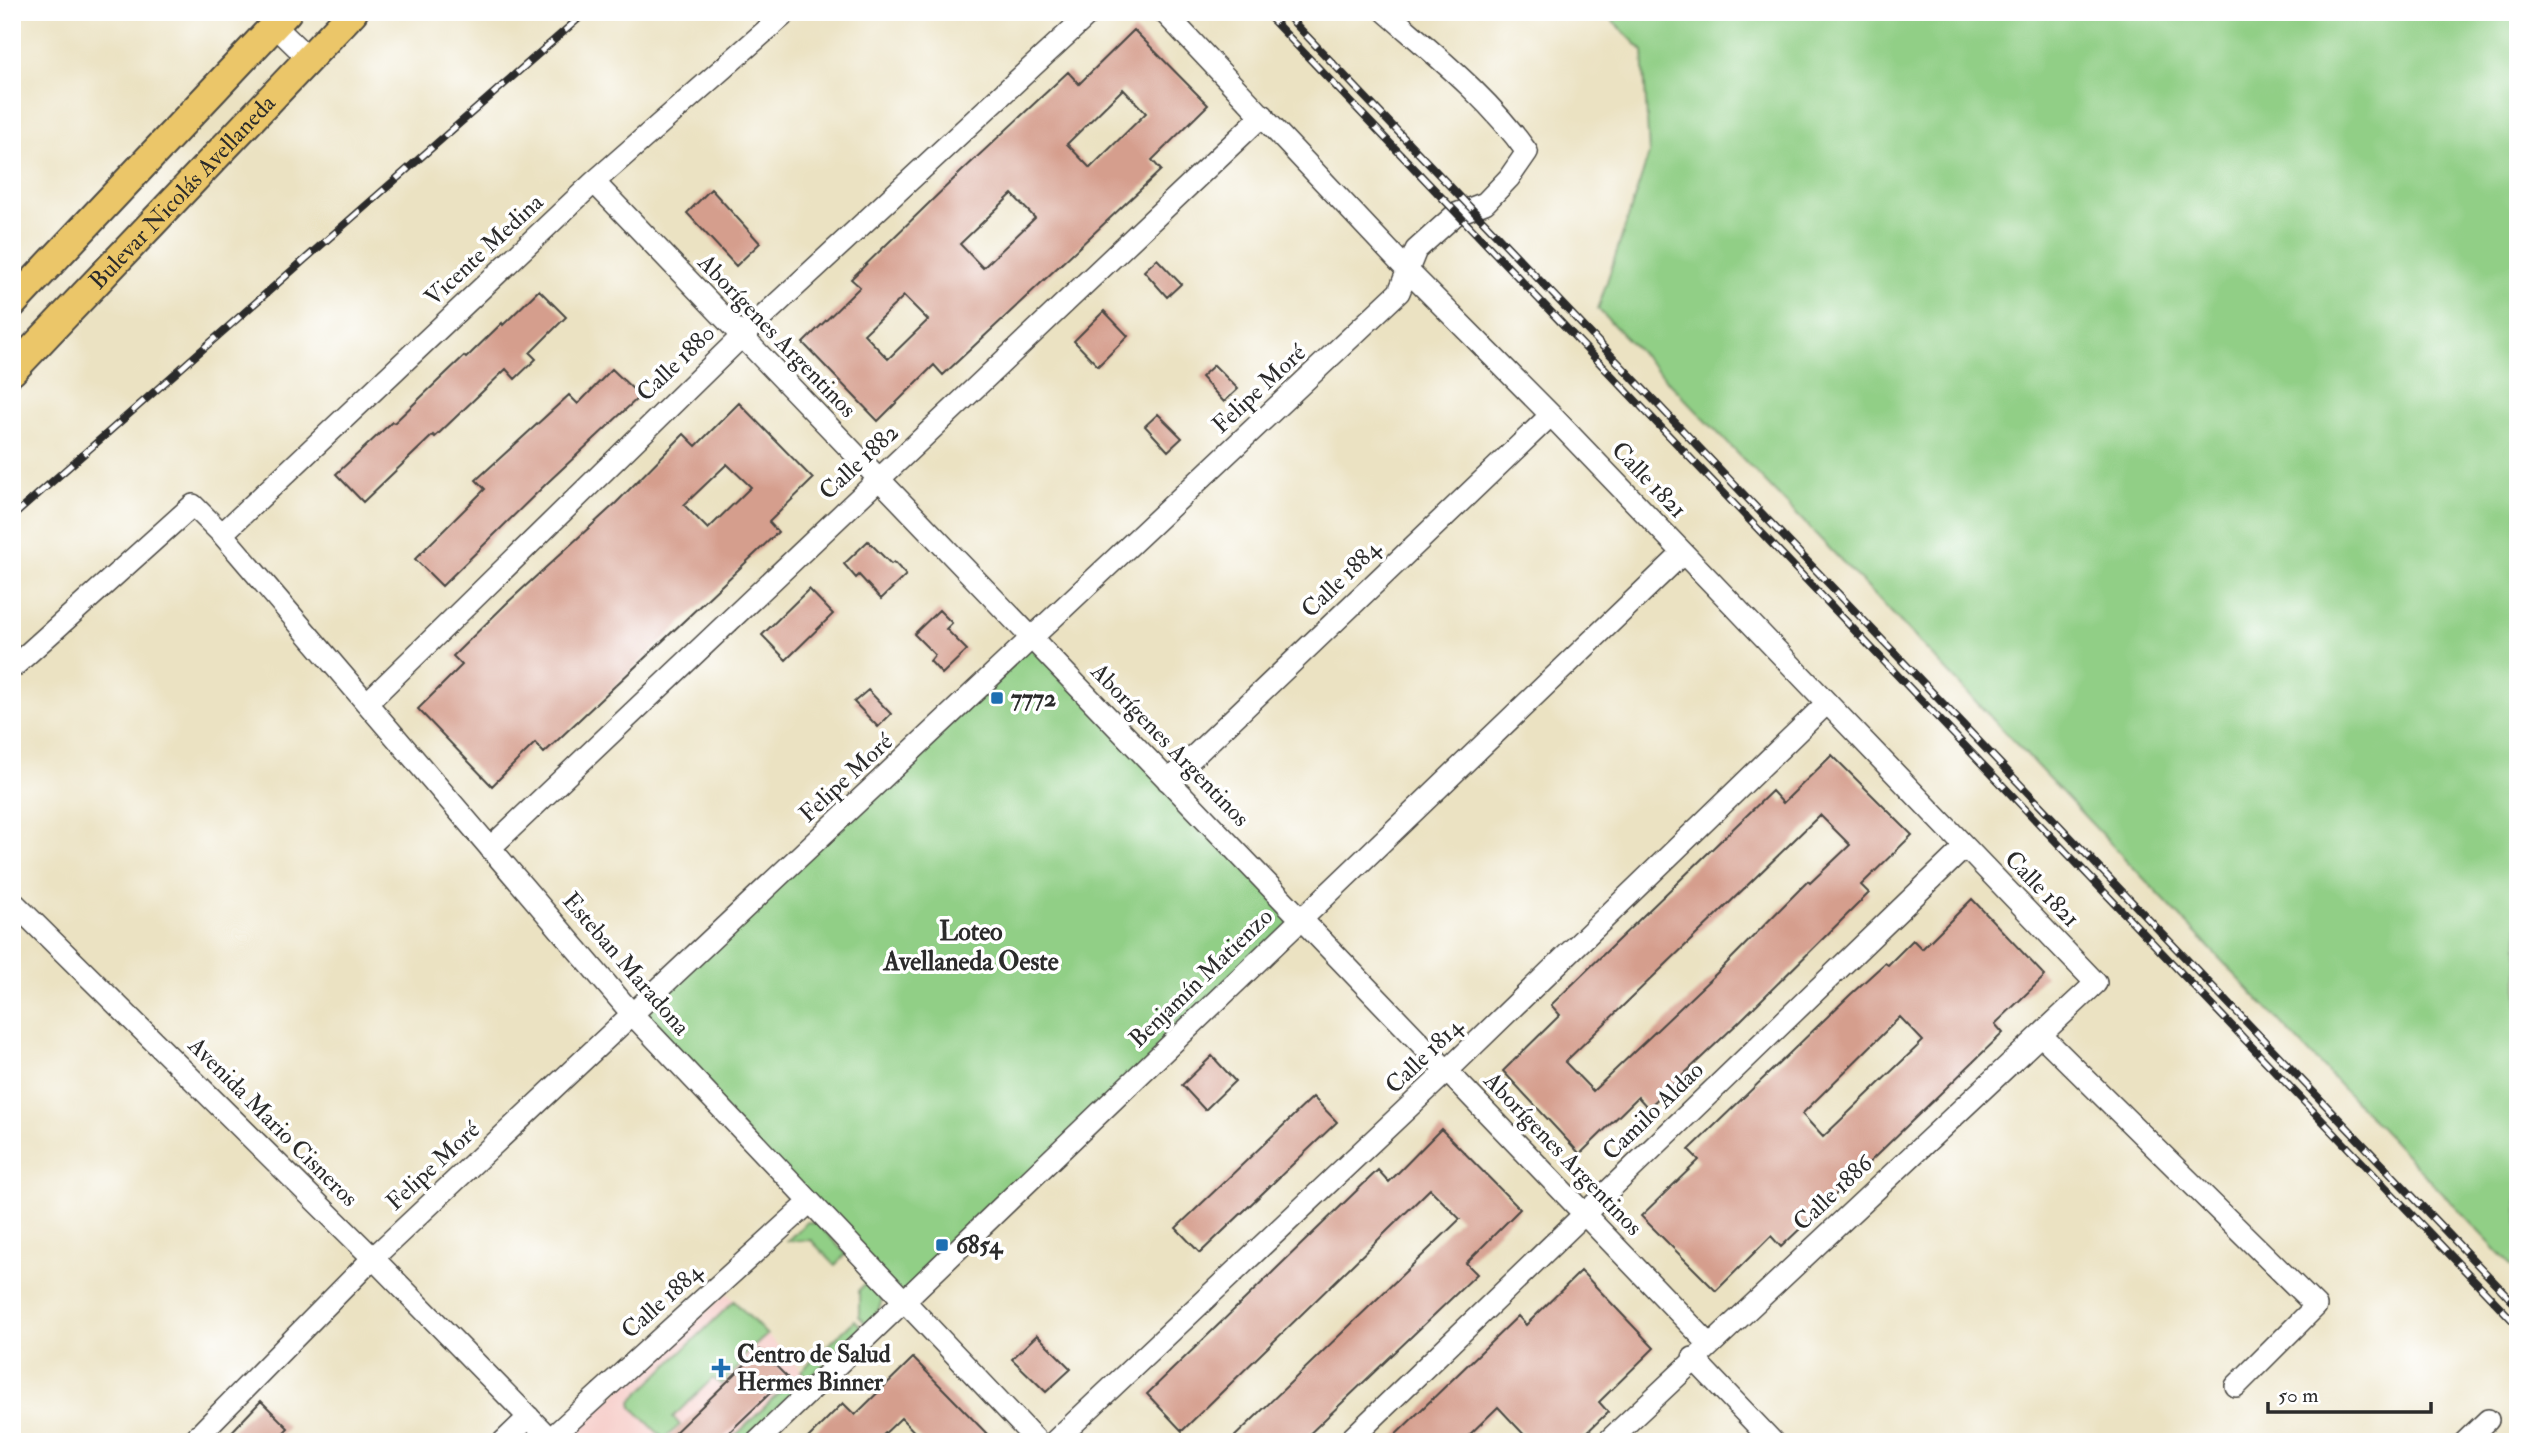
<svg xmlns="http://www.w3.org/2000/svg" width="2530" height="1454" font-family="'IM FELL Double Pica',serif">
<rect width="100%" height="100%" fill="#fff"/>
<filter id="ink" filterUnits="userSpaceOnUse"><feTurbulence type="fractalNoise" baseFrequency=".0143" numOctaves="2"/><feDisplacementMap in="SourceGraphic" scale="14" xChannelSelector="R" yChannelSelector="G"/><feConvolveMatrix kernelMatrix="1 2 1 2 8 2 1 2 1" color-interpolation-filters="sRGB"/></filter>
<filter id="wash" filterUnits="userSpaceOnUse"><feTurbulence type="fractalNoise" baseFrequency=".00686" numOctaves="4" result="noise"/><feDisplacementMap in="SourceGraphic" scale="28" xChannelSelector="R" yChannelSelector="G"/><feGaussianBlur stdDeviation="1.57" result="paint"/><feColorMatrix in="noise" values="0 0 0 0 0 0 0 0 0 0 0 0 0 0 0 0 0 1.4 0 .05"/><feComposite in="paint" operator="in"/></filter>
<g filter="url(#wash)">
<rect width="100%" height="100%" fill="#ebe2c2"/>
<path fill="#f7d0cc" d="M727,1293L809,1378L744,1442H577L574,1439V1431Z"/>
<path fill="#91cf86" stroke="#5e7d58" stroke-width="2" d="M1604,12H2518V1273L1890,611L1598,309L1649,154L1643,51Z
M1031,639L1300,919L903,1300L633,1015Z
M807,1222L817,1223L846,1254L835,1265L811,1240L787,1241Z
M870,1279C887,1298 884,1306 867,1325L859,1316V1290Z
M734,1301L767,1335L739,1360L742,1364L721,1385L713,1378L673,1417L680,1425L664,1439L632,1407L631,1401Z
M855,1320L862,1328L809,1378L801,1371Z
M789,1383L797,1390L744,1442H729Z"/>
<g id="blocks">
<path fill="#d59e8d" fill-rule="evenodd" d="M1134,30L1208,105L1152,160L1161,170L1141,189L943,375L934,365L878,421L803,343L860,287L851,279L961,172L1068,72L1079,84ZM1123,89L1146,113L1090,168L1067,144ZM1012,194L1035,218L983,268L960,244ZM904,296L928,320L888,359L864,334Z
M711,189L760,243L736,266L687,213Z
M1157,259L1181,284L1167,297L1144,271Z
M539,290L566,317L530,353L536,359L515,379L506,369L435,437L433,435L363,502L336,474L392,422L394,423L464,356L466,358L502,323L503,325Z
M1104,311L1128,336L1098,366L1074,341Z
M1214,365L1238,389L1224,402L1201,377Z
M612,369L640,396L547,483L442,586L415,559L485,489L476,480L569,395L578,404Z
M739,403L813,479L769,522L778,532L758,551L544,753L535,743L492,786L418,709L462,665L453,656L507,603L616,503L684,434L696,446ZM727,464L751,487L708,529L684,505Z
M1158,414L1182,438L1168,451L1145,426Z
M868,541L891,564L894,562L906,575L881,599L859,575L856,578L844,564Z
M809,589L833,614L786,660L762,635Z
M939,610L952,623L946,629L967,650L942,674L930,661L935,655L914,634Z
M868,690L891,714L878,727L854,702Z
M1832,755L1912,835L1861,885L1869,893L1739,1022L1648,1108L1638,1097L1580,1154L1503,1071L1560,1015L1551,1005L1676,884L1772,791L1783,803ZM1820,815L1850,845L1810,883L1808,881L1719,971L1593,1091L1565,1062Z
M1972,899L2045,976L1995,1024L2003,1033L1852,1179L1781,1247L1771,1236L1716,1291L1641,1216L1699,1160L1689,1150L1850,995L1885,963L1888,965L1913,940L1922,949ZM1900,1017L1923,1041L1823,1137L1802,1114Z
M1212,1056L1235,1081L1205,1110L1182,1085Z
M1313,1097L1337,1122L1200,1253L1176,1228Z
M1441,1129L1520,1209L1466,1263L1477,1274L1301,1442H1229L1460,1219L1430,1189L1182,1431L1147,1394L1378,1170L1389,1182Z
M1581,1271L1654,1348L1599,1402L1608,1412L1577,1442H1531L1498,1407L1462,1442H1388L1518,1316L1526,1325Z
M1037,1335L1071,1369L1046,1392L1012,1359Z
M760,1350L787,1377L719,1442H665Z
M913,1358L995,1442H924L901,1418L876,1442H804L843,1403L855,1415Z
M261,1401L288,1428L275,1442H222Z"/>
</g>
</g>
<g filter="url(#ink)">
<use href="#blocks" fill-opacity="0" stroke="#484642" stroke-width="2"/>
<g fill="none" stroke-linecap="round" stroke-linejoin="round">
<g stroke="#484642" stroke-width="24">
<path id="minor" d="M1164,12L1408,271L1551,415L2096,983L1607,1442
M275,26L309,59
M594,182L1709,1344
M222,534L594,182L787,12
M12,668L193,505L222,534L633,1015L1038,1442
M367,703L741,337L1091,12
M1168,781L1551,415
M490,848L1263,115
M12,901L373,1258L553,1442
M2041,1035L2316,1306L2236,1386
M1693,1358L1773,1442
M550,1439L810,1202
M192,1442L373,1258L1399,292L1416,250L1456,214L1485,203L1509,178L1527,152C1489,98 1436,56 1386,12
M503,1442L529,1417
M757,1442L1683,553
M1054,1442L1447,1071L1827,703
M1348,1442L1965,847
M2465,1442L2488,1420"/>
</g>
<g stroke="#484642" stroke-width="32">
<g id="major">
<path d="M12,304L287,12"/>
<path id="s1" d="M12,371L353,12"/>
</g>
</g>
<use href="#minor" stroke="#fff" stroke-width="21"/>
<use href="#major" stroke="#ebc669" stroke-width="28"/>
<g stroke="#2b2b2b" stroke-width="8">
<path id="rail" d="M1265,12L2518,1326
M1284,12L2518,1307
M12,517L586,12"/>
</g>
<use href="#rail" stroke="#fff" stroke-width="5" stroke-dasharray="16" stroke-linecap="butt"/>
</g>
</g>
<g fill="#1f6fb2" stroke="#fff" stroke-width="2.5">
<rect x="990" y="691" width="14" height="14" rx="3.5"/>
<rect x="935" y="1238" width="14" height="14" rx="3.5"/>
<path d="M717.5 1357.5h7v7h7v7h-7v7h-7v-7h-7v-7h7z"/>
</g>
<g text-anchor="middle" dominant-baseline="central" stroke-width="7" stroke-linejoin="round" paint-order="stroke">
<g font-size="24" fill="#2b2b2b" stroke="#fff">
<text stroke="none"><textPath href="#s1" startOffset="247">Bulevar Nicolás Avellaneda</textPath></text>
<text transform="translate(484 250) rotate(-43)">Vicente Medina</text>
<text transform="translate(777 336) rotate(46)">Aborígenes Argentinos</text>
<text transform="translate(676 363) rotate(-44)">Calle 1880</text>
<text transform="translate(1259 389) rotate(-43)">Felipe Moré</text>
<text transform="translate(859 462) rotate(-43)">Calle 1882</text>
<text transform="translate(1649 480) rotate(46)">Calle 1821</text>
<text transform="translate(1341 579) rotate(-44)">Calle 1884</text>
<text transform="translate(1170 745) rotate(46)">Aborígenes Argentinos</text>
<text transform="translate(846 778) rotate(-43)">Felipe Moré</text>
<text transform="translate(2042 889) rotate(46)">Calle 1821</text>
<text transform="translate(626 964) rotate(49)">Esteban Maradona</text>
<text transform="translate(1201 978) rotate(-44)">Benjamín Matienzo</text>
<text transform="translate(1424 1056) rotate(-44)">Calle 1814</text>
<text transform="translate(1653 1111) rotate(-44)">Camilo Aldao</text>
<text transform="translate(273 1122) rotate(45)">Avenida Mario Cisneros</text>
<text transform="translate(1563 1154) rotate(46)">Aborígenes Argentinos</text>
<text transform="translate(433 1166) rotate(-43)">Felipe Moré</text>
<text transform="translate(1833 1193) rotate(-43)">Calle 1886</text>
<text transform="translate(662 1301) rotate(-42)">Calle 1884</text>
</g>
<g font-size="24" font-weight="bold" fill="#2b2b2b" stroke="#fff" text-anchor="start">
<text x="1011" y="698">7772</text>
<text x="956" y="1245">6854</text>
<text x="737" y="1354">Centro de Salud<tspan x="737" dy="28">Hermes Binner</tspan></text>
</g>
<g font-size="26" font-weight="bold" fill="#2b2b2b" stroke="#fff">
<text x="971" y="932">Loteo<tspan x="971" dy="30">Avellaneda Oeste</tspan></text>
</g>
</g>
<rect width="2530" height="1454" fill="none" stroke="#fff" stroke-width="42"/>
<path d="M2268 1402v10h163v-10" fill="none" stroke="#2b2b2b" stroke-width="3.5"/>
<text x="2278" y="1402" font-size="21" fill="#2b2b2b" stroke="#ffffff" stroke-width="5" paint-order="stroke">50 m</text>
</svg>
